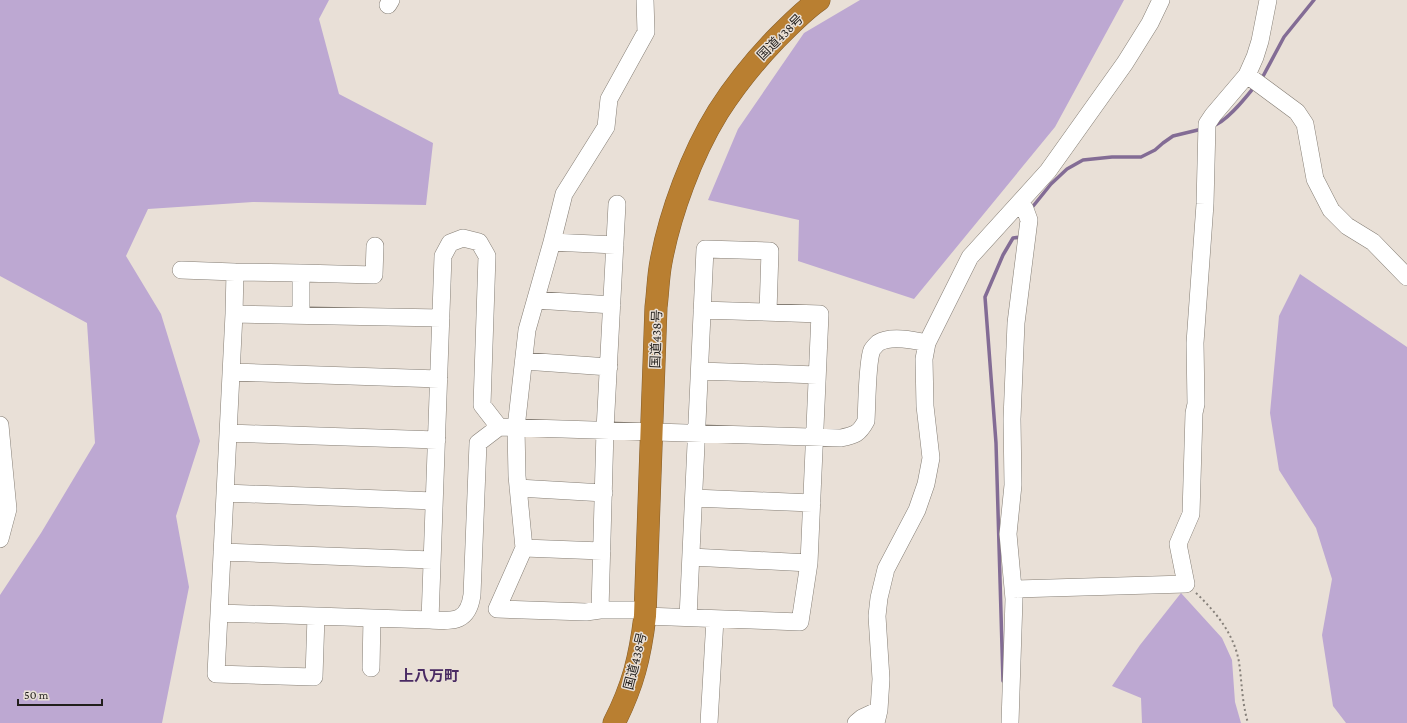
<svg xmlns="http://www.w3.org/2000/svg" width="1407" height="723" font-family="'Crimson Pro','Noto Sans JP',serif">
<rect width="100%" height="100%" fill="#e9e0d7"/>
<path fill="#bda8d2" d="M0,0H329L319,19L339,94L433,143L426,205L253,202L148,209L126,256L161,314L200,441L176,516L189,587L162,723H0V595L41,533L95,443L87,323L0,276Z
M860,0H1124L1055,127L914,299L798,261L799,220L708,200L738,129L804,33Z
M1300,274L1407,347V723H1346L1333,706L1322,635L1332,579L1316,528L1279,470L1270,413L1279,316Z
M1181,593L1222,638L1232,660L1235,702L1241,723H1142L1141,698L1112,686L1140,645Z"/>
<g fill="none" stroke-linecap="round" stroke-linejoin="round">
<path stroke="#836c95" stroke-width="3.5" d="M1261,80L1284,37L1314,0
M1212,126C1226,123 1246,97 1255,86
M1030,210L1051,184L1067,169L1083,160L1112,157H1141L1155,150L1163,143L1173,136L1202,129
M1003,681L996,443L985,297L1003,255L1013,238L1021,237V235"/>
<g stroke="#857e75" stroke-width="18">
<path id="minor" d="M388,5L391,0
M1247,75L1297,112L1305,124L1315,179L1331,210L1347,226L1373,242L1407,277
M552,242L564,194L606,127L609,99L646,32L645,0
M615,245L552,242L527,330L516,428L517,476L524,548L497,609L586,612L600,610H645
M181,270L235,272
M301,273L374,275L375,246
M536,300L612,305
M234,314L235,272L301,273V315
M524,361L609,367
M700,371L817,375
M231,372L439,379
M0,425L3,457
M499,427L478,443L472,595C468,623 453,621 430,620L443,256L450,243L463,238L479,242L487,256L482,405L499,427L841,438C855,435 859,434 866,421C867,406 867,361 872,350C873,348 876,345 878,343C890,335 914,340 927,343
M228,433L437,440
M0,458L3,457L8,509L0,539
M518,488L604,493
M225,493L434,501
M694,498L812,503
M524,548L602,551
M222,552L432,560
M691,557L809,563
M1013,589L1186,584L1178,544L1191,514L1194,413L1196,404L1195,343L1205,204L1207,124L1213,115L1247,75L1255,57L1260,41L1268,0
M600,610L605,430L617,204
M219,613L316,616
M645,616L800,622L809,563L820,314L702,310
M688,618L705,249L770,251L768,312
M430,620L316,616L314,677L216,674L234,314L441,318
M371,668L372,618
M709,723L715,619
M856,723L862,718L879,710
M876,723L879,710L881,679L877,616L879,598L886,569L917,510L926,484L931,458L925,406L924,359L927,343L970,257L1048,171L1125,63L1150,23L1161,0
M1010,723L1014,599L1008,534L1013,485L1012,419L1016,323L1029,220L1025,209L1020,203"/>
</g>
<g stroke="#845d2a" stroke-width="23">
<path id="highway" d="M614,723C633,686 640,657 645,616L656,307C658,292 658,277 661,262C670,213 692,154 718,112C734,87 754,62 774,41C788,27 803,11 819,0"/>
</g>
<path stroke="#86807a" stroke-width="2" stroke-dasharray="2 3" stroke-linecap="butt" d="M1196,593C1216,612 1234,634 1239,662C1242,683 1242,703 1248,723"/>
<use href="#minor" stroke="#fff" stroke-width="17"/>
<use href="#highway" stroke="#b97f31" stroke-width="22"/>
</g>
<g text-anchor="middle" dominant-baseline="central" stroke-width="3" stroke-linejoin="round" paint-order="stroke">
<g font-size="13" fill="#221f1c" stroke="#e9e0d7">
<text transform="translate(780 37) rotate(-45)">国道438号</text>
<text transform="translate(656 339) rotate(-88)">国道438号</text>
<text transform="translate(635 661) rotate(-76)">国道438号</text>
</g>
<g font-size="15" font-weight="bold" fill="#492a63" stroke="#e9e0d7">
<text x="429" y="676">上八万町</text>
</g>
</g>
<path d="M18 699v6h84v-6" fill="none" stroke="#221f1c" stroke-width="2"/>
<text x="24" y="699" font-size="12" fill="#221f1c" stroke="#e9e0d7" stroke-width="3" paint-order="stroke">50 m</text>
</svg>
